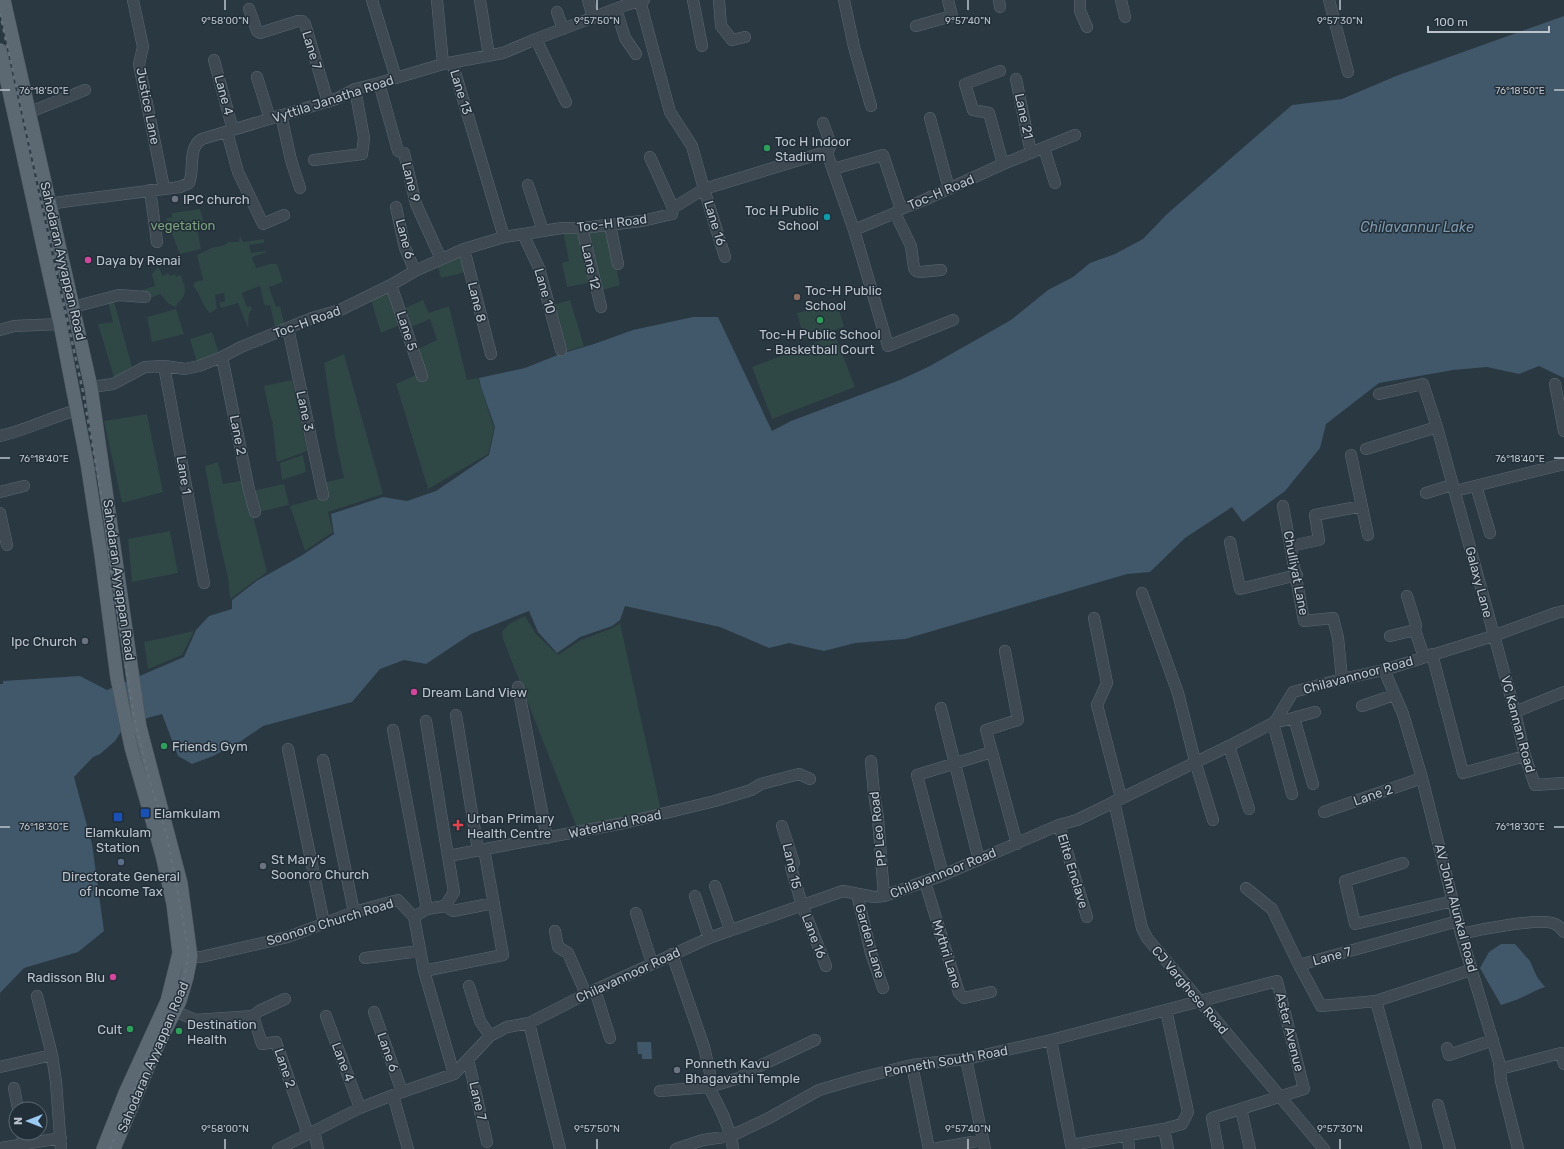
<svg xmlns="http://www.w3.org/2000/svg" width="1564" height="1149" font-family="Rubik,sans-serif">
<rect width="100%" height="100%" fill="#2a3842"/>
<path fill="#2f4745" d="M200,209L204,224L197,228L201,249L180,254L166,219L172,217V213Z
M608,229L620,285L599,291L585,231Z
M563,231H580L592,282L567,287L562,263L569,261Z
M240,235L243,242L264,239V243L249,245L251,253L265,251L267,252L252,257L256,268L270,264H277L283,282L269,287L276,307L280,306L284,323L275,327L270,305L267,306L264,304L260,286L242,293L247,307L251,306L252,309L249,313L248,328L238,303L221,308L219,303L225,301L224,293L215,295L217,309L210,313C201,305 201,294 193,286L195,282L203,280L197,255L211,248L225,245L228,242H239Z
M459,254L466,272L441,278L437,264Z
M158,267L163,276L168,273L170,276L175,274L176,277L179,275L181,276C187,292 187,294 175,307L168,303L160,294L148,299L141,290L155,286L152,274Z
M387,292H390L402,324L381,333L371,300Z
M423,300L429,313L449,306L467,380L478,378L494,428L488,454L428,489L396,384L418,374L416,350L437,340L430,319L409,328L403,309Z
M570,300L584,346L564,352L552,305Z
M114,301L132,367L114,377L98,324L113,322L108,302Z
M837,302L844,327L804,339L797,313Z
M176,309L184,334L152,342L147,317Z
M212,332L219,353L197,363L190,339Z
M835,335L855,387L772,419L752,367Z
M344,354L383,494L328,512L333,532L305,551L290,506L326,496L323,483L344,478L336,442L324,363Z
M292,380L307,451L277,462L272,420L270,415L264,386Z
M147,414L163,492L122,503L104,421Z
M303,455L306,472L282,480L280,463Z
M218,462L223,484L244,480L267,572L230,599L228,578L216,526L205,466Z
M284,484L289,505L258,512L252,491Z
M170,531L178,573L132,582L128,539Z
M525,616L536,634L558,655L581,640L613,628L620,623L661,810L577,828L503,639L502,632L509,624Z
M194,631L182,655L148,669L144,642Z"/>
<path fill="#41586a" d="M1564,16V378L1539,366L1519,374L1487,367L1453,370L1379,383L1326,424L1320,448L1285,491L1243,522L1232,507L1185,538L1150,572L1127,574L905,639L855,643L824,651L789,643L769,648L720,627L625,606L620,620L612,626L580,637L557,653L538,632L529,611L471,634L426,664L404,660L380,669L352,702L263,726L241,741L213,756L192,764L178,756L162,714L126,724L115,741L100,754L93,757L74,777L92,844L104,931L78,952L24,968L0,993V684H3V681L80,676L107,690L184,657L196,630L209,616L232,609V600L258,580L301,556L334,534L331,514L383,497L407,501L436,491L489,455L495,427L481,387L479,378L525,368L560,354L594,344L633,330L693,317H718L772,431L791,421L900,380L930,366L1011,320L1048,290L1073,277L1090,263L1115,254L1143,239L1166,215L1292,105L1342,99L1396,76Z
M1501,944H1515L1530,961L1537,977L1545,987C1535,990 1527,996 1516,1000C1511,1002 1506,1003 1501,1005L1480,968L1489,952Z
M637,1042H651L652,1059H642V1054H638Z"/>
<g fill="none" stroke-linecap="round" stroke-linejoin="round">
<g stroke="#5c6770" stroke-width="12">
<path id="minor" d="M133,0L143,47L139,64L164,188
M372,0L396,78
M437,0L443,64
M480,0L489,56
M588,0L593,18
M693,0L702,46
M719,0L721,26L732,40L745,37
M844,0L854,47L871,106
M999,0L1000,7
M1080,0V11L1087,27
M1121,0L1125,17
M1329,0L1348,72
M640,1L670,112L692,146L704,189L725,257
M249,9L257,31L260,33L298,21H302L305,24L328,102
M616,9L625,38L636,54
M557,12L563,29
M916,26L952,16L948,0
M536,39L566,102
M214,60L233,130
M452,62L504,237
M1000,71L965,84L973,110L989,113L1003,164
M257,77L270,119
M1016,79L1031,153
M379,83L398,151L404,153L416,204L441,259
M30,112L85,90
M281,115L291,160L300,188
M930,118L949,189
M823,123L831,145L827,153
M227,132L238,172L263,224L284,215
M1044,148L1055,183
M650,157L673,208
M314,160L362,154L364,138L355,89
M833,169L883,155L901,209
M528,185L543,231
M150,190L157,242
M49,204L69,201L180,187L189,183C195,169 187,148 202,139L336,99L355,89L379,83L443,64L503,53L536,39L626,5L644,0
M396,207L405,248L415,271
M895,213L911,246L914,268L916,271L920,272L941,270
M610,225L618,264
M582,228L601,307
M854,230L888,346L953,320
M523,234L539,268L561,350
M464,249L491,354
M391,285L422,376
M73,307L119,295L145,297
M288,328L323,495
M0,330L14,326L60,324
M222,357L249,490L255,512
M164,366L204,583
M1555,384L1564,431
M91,387L113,384L145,367L164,366L185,369L199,366L222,357L241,347L312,318L340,310L391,285L415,271L464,249L504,237L562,228H582L642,221L672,214L673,208L704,189L819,154L827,153L854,230L895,213L901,209L924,200L1003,164L1075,135
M1379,394L1423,384L1437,427L1515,712L1525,756L1535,785L1564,783
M0,436C27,430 51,417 77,410
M1366,449L1437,427
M1351,455L1368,535
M1476,486L1490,533
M1463,489L1564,464
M0,492L24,486
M1426,493L1452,485
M1283,506L1304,621L1333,618L1338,638L1342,679
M0,513L7,545
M1230,542L1240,589L1297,575
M1291,546L1319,540L1315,515L1362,506
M1142,593L1178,693L1195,761L1213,820
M1407,596L1416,625L1415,630
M1094,618L1107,683L1097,705L1121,798
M1390,636L1415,630L1424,657
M1005,651L1018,720L986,730L1017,844
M1432,654L1463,773L1525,756
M1384,670L1403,714L1422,778L1461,934L1499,1062L1501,1081L1518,1149
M518,687L547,838
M1362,706L1394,695
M941,708L979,860
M1515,712L1564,692
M456,715L478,850
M1294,718L1313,784
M1276,720L1282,721L1315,712
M426,721L448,856
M1273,723L1292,794
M393,730L427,909
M1229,746L1249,809
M288,749L324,923
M323,760L354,912
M871,761L874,794L878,818L884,896
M1114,801L1142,928L1147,938L1324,1149
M1324,812L1422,778
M1059,825L1087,917
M782,826L794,863L791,867L802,905L826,966
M1403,863L1345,881L1355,924L1453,901
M943,875L917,775L992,752
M925,882L959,993L964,998L991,992
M715,886L730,929
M1246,888L1272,909L1299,965L1458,921
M857,894L871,953L883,988
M695,896L709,938
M445,906L453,911L494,903
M636,913L652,963
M414,917L427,909L445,906L454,892L448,856L624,823L715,801L751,790L761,784L799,774L810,779
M414,917L424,971L454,1074
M555,931L558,947L568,953L586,994
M1461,934C1478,930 1544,916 1557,925C1560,927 1562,930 1564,932
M672,954L704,1047L710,1073L709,1087L723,1115L731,1136L733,1149
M191,957H201L288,937L354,912L398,900L414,917
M365,958L420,951
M1299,965L1321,1006L1376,1001
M424,971L503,955L484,849
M469,986L480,1021L490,1036
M595,990L610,1038
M37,996L52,1055L56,1082L61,1149
M175,1011L195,1020L253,1016L259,1011L285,999
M374,1012L402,1092
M253,1016L262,1044L276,1042L308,1134
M326,1016L360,1108
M529,1023L560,1149
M1051,1040L1071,1145L1164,1129L1182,1124L1188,1112L1166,1010
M1447,1048L1449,1055L1493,1040
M468,1059L487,1142
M966,1059L985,1149
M912,1065L929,1149
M0,1067L52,1055
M1500,1069L1561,1053L1564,1064
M14,1088L18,1109
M660,1091L709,1087L739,1078L753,1069L815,1040
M393,1095L408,1149
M1438,1105L1450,1149
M1241,1109L1250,1149
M1164,1129L1168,1149
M314,1131L318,1149
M22,1133L24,1143
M1128,1135L1129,1149
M1416,1147L1376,1001L1471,970
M0,1148L61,1138
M278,1149L360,1108L393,1095L454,1074L490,1036L507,1027L529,1023L586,994L709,938L843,891L874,897L884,896L943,875L1059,825L1077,820L1229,746L1273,723L1276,720L1293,692L1342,679L1384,670L1493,636L1556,613L1564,611
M676,1149L703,1140L731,1136L769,1118L819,1090L860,1078L912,1065L966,1059L1051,1040L1277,981L1304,1089L1212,1118L1218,1149
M933,1149L983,1140"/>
</g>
<g stroke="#4a555f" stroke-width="14">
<path id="major" d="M4,0L91,387L140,727L181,883L191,957L187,977L180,1001L154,1053L114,1149
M0,50L60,324L87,463L101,555L117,678L131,747L162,855L173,904L179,953L167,1001L125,1093L103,1149"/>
</g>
<use href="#minor" stroke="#3e4952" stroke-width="11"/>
<use href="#major" stroke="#5c6872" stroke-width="13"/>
<path stroke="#62707b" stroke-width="2.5" stroke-dasharray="4 4" stroke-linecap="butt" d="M0,13L83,392L104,510L113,586L134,717L149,778L167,836L188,947C190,980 167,1015 154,1044C138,1079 124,1114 110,1149"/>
</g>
<path fill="none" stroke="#bbc4cc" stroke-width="1.5" d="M225,0V10M597,0V10M968,0V10M1340,0V10M0,90H10M1554,90H1564M0,458H10M1554,458H1564M0,827H10M1554,827H1564M225,1139V1149M597,1139V1149M968,1139V1149M1340,1139V1149"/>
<g fill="#2e9e5b" stroke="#222e38" stroke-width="1.5">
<circle cx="767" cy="148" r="4"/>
<circle cx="820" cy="320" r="4"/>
<circle cx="164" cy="746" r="4"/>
<circle cx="130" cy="1029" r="4"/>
<circle cx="179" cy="1031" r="4"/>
</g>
<g fill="#6b7280" stroke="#222e38" stroke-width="1.5">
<circle cx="175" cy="199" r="4"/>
<circle cx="85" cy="641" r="4"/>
<circle cx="263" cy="866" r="4"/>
<circle cx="677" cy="1070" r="4"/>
</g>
<circle fill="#0f9aa8" stroke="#222e38" stroke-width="1.5" cx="827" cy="217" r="4"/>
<g fill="#d1479c" stroke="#222e38" stroke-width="1.5">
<circle cx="88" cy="260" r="4"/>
<circle cx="414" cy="692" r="4"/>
<circle cx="113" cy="977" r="4"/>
</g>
<circle fill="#8d6e63" stroke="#222e38" stroke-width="1.5" cx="797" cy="297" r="4"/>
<g fill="#1a4fb4" stroke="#222e38" stroke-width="1.5">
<rect x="140" y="808" width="10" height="10" rx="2"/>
<rect x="113" y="812" width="10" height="10" rx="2"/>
</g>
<path fill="#e0444e" stroke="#222e38" stroke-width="1.5" d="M456 819h4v4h4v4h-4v4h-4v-4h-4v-4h4z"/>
<circle fill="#5c6f8a" stroke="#222e38" stroke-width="1.5" cx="121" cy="862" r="4"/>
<g text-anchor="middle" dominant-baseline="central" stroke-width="3" stroke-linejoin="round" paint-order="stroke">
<g font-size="13" fill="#bbc4cc" stroke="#222e38">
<text transform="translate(312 50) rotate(73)">Lane 7</text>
<text transform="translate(461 92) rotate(73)">Lane 13</text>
<text transform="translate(224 95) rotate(75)">Lane 4</text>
<text transform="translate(333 99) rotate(-18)">Vyttila Janatha Road</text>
<text transform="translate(148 106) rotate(79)">Justice Lane</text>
<text transform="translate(1024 116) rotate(78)">Lane 21</text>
<text transform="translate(411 182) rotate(76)">Lane 9</text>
<text transform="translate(941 192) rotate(-23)">Toc-H Road</text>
<text transform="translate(612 223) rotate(-7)">Toc-H Road</text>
<text transform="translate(715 223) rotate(73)">Lane 16</text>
<text transform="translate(405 239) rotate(75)">Lane 6</text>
<text transform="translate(63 261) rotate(77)">Sahodaran Ayyappan Road</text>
<text transform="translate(591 267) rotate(77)">Lane 12</text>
<text transform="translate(545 291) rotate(74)">Lane 10</text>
<text transform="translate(477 302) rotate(76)">Lane 8</text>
<text transform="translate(307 322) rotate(-20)">Toc-H Road</text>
<text transform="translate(407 331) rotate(72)">Lane 5</text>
<text transform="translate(305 411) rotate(78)">Lane 3</text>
<text transform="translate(238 435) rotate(79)">Lane 2</text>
<text transform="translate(184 475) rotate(81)">Lane 1</text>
<text transform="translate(1296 573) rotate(79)">Chulliyat Lane</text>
<text transform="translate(119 580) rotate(82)">Sahodaran Ayyappan Road</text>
<text transform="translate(1479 582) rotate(75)">Galaxy Lane</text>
<text transform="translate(1358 675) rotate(-15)">Chilavannoor Road</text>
<text transform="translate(1518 724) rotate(75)">VC Kannan Road</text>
<text transform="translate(1373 795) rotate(-19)">Lane 2</text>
<text transform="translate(615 824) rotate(-12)">Waterland Road</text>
<text transform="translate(878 829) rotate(-96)">PP Leo Road</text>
<text transform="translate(792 866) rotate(77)">Lane 15</text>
<text transform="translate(1073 871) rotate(73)">Elite Enclave</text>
<text transform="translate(943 873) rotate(-22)">Chilavannoor Road</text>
<text transform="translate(1456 908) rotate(75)">AV John Alunkal Road</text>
<text transform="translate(330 922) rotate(-17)">Soonoro Church Road</text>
<text transform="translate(814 936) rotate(69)">Lane 16</text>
<text transform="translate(870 941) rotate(74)">Garden Lane</text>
<text transform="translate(947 954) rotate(73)">Mythri Lane</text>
<text transform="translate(1332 956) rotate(-15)">Lane 7</text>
<text transform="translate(628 975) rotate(-25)">Chilavannoor Road</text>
<text transform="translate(1190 990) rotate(50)">CJ Varghese Road</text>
<text transform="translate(1290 1032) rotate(76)">Aster Avenue</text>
<text transform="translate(388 1052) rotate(71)">Lane 6</text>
<text transform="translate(153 1057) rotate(-67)">Sahodaran Ayyappan Road</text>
<text transform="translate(946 1061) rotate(-10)">Ponneth South Road</text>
<text transform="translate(343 1062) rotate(69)">Lane 4</text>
<text transform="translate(285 1068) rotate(71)">Lane 2</text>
<text transform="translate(478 1101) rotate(77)">Lane 7</text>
</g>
<g font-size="13" fill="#bbc4cc" stroke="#222e38" text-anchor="start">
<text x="775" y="141">Toc H Indoor<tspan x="775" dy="15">Stadium</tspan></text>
<text x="183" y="199">IPC church</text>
<text x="819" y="210" text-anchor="end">Toc H Public<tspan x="819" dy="15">School</tspan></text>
<text x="96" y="260">Daya by Renai</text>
<text x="805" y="290">Toc-H Public<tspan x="805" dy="15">School</tspan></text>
<text x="820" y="334" text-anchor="middle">Toc-H Public School<tspan x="820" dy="15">- Basketball Court</tspan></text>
<text x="77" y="641" text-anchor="end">Ipc Church</text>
<text x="422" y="692">Dream Land View</text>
<text x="172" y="746">Friends Gym</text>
<text x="154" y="813">Elamkulam</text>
<text x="467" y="818">Urban Primary<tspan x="467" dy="15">Health Centre</tspan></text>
<text x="118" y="832" text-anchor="middle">Elamkulam<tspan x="118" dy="15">Station</tspan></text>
<text x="271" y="859">St Mary's<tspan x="271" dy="15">Soonoro Church</tspan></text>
<text x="121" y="876" text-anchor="middle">Directorate General<tspan x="121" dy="15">of Income Tax</tspan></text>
<text x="105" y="977" text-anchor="end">Radisson Blu</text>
<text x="187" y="1024">Destination<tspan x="187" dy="15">Health</tspan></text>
<text x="122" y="1029" text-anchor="end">Cult</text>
<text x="685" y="1063">Ponneth Kavu<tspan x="685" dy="15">Bhagavathi Temple</tspan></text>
</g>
<g font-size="13" fill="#7ba07e" stroke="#222e38">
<text x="183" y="225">vegetation</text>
</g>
<g font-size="14" font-style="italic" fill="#7e98ac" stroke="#222e38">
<text x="1417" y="227">Chilavannur Lake</text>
</g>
</g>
<g font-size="10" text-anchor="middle" fill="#bbc4cc" stroke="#222e38" stroke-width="3" stroke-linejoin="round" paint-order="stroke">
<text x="225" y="24">9°58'00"N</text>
<text x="597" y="24">9°57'50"N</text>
<text x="968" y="24">9°57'40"N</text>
<text x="1340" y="24">9°57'30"N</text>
<text x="1520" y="94">76°18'50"E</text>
<text x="44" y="94">76°18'50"E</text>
<text x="1520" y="462">76°18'40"E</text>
<text x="44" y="462">76°18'40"E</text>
<text x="1520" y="830">76°18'30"E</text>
<text x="44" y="830">76°18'30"E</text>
<text x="225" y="1132">9°58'00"N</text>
<text x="597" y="1132">9°57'50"N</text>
<text x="968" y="1132">9°57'40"N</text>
<text x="1340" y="1132">9°57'30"N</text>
</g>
<g transform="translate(28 1121) rotate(270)"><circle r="19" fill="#222e38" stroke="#5f6a73"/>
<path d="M0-3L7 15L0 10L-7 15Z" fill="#9ac9f2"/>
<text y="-6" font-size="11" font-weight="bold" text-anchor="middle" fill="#bbc4cc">N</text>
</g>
<path d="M1428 26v6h121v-6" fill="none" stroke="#bbc4cc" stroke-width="2"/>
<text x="1434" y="26" font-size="12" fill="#bbc4cc" stroke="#222e38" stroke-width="3" paint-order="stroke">100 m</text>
</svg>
